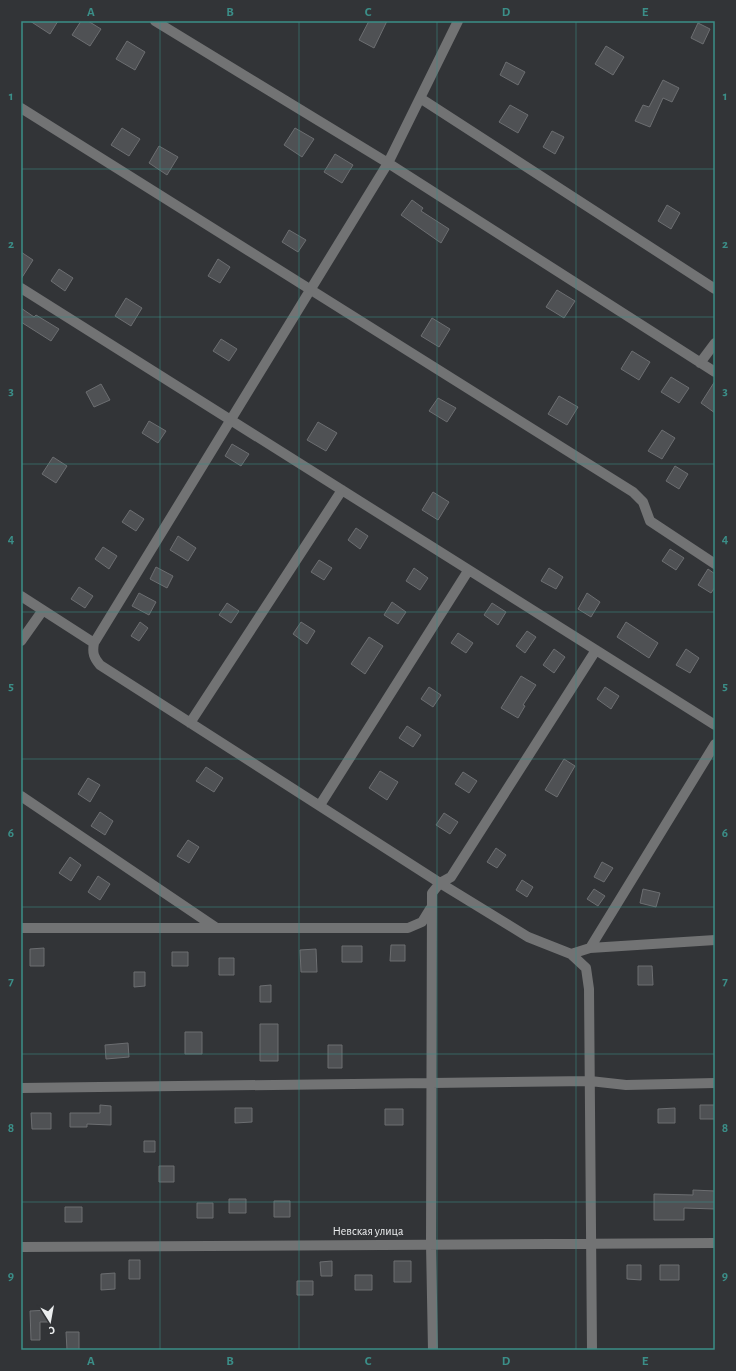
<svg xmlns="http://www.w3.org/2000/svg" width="736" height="1371" font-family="'Alegreya Sans',sans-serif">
<rect width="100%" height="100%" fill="#323437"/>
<path fill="#4f5154" stroke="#6c6e71" d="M30,21H58L50,34Z
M81,21H88L101,29L90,46L72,35Z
M369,21H387L374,48L359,40Z
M698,23L710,29L703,44L691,38Z
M127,41L145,52L135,70L116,59Z
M606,46L624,57L613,75L595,64Z
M506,62L525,72L518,85L500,75Z
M663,80L679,88L672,102L663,98L650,127L635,121L643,105L649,107Z
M510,105L528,115L518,133L499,122Z
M122,128L140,139L129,156L111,145Z
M295,128L314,139L302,157L284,145Z
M552,131L564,137L555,154L543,147Z
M159,146L178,157L167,175L149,163Z
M335,154L353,165L342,183L324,172Z
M412,200L423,208L421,211L449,229L441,243L401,215Z
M667,205L680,213L671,229L658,221Z
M289,230L306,240L298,252L282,242Z
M21,252L33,260L21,279Z
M218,259L230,267L220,283L208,276Z
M59,269L73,278L65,291L51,281Z
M557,290L575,301L564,318L546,307Z
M126,298L142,308L131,326L115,316Z
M21,308L34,317L36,315L59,329L51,341L21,322Z
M432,318L450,329L439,347L421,336Z
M221,339L237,349L229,361L213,351Z
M632,351L650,362L639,380L621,369Z
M671,377L689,388L679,403L661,392Z
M715,381V413L701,403Z
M101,384L110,400L94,407L86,392Z
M559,396L578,407L567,425L548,414Z
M438,398L456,408L447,422L429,411Z
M149,421L166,431L158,443L142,433Z
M318,422L337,433L326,451L307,440Z
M662,430L675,438L662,459L648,451Z
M232,444L249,454L241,466L225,456Z
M53,457L67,466L56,483L42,474Z
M675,466L688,474L679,489L666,481Z
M433,492L449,502L438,520L422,510Z
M130,510L144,519L136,531L122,522Z
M356,528L368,536L360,549L348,540Z
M178,536L196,548L188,561L170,550Z
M103,547L117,556L109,569L95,559Z
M670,549L684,558L676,570L662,561Z
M319,560L332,568L324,580L311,572Z
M156,567L173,576L167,588L150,579Z
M414,568L428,578L420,590L406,581Z
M549,568L563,577L556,589L541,581Z
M708,569L715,574V587L711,593L698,585Z
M79,587L93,596L85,608L71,599Z
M139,593L156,602L149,615L132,606Z
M587,593L600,602L591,617L578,609Z
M392,602L406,612L398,624L384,615Z
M227,603L239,611L231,623L219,615Z
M492,603L506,612L498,625L484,615Z
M140,622L148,628L139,641L131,636Z
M301,622L315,631L307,644L293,634Z
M626,622L658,643L649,658L617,637Z
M527,631L536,637L525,653L516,646Z
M458,633L473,643L466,653L451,643Z
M369,637L383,646L365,674L351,664Z
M554,649L565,657L554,673L543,665Z
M686,649L699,658L690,673L676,665Z
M521,676L536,685L523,705L525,706L518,718L501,708Z
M429,687L441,695L433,707L421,699Z
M605,687L619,696L611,709L597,699Z
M407,726L421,735L413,747L399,738Z
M564,759L575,766L557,797L545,790Z
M206,767L223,778L214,792L196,781Z
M380,771L398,782L387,800L369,788Z
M463,772L477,781L469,793L455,784Z
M88,778L100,785L90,802L78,794Z
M100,812L113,821L105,835L91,826Z
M444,813L458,822L450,834L436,825Z
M188,840L199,847L189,863L177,856Z
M496,848L506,855L497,868L487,862Z
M70,857L81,865L71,881L59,873Z
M602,862L613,868L604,882L594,877Z
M98,876L110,884L100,900L88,892Z
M522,880L533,887L527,897L516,890Z
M594,889L605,896L598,906L587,899Z
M643,889L660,893L656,907L640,903Z
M391,945H405V961H390Z
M342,946H362V962H342Z
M44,948V966H30V949Z
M316,949L317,972H301L300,950Z
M172,952H188V966H172Z
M219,958H234V975H219Z
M638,966H652L653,985H638Z
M134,972H145V986L134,987Z
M271,985V1002H260V986Z
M260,1024H278V1061H260Z
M185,1032H202V1054H185Z
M128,1043L129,1057L106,1059L105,1045Z
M328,1045H342V1068H328Z
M100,1105L111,1106V1125L87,1124V1127H70V1113H100Z
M700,1105H715V1119H700Z
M235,1108H252V1122L235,1123Z
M675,1108V1123H658V1109Z
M385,1109H403V1125H385Z
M31,1113H51V1129H32Z
M144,1141H155V1152H144Z
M159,1166H174V1182H159Z
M693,1190L715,1191V1209L684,1208V1220H654V1194L693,1195Z
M229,1199H246V1213H229Z
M274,1201H290V1217H274Z
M197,1203H213V1218H197Z
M65,1207H82V1222H65Z
M129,1260H140V1279H129Z
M332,1261V1276H321L320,1262Z
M394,1261H411V1282H394Z
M627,1265H641V1280L627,1279Z
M660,1265H679V1280H660Z
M115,1273V1289L101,1290V1274Z
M355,1275H372V1290H355Z
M297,1281H313V1295H297Z
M49,1310L50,1322H40V1340H31L30,1311Z
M66,1332H79V1350H67Z"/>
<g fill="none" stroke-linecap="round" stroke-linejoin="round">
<path stroke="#727374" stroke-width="10" d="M155,21L388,163L715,372
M458,21L388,163L94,643C92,653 94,658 100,665L440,883L528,937L571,954L590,948L715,940
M420,98L715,289
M21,108L633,492L643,502L650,521L715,564
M21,288L715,725
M700,363L715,343
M21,596L94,643
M21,641L43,610
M190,723L342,490
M21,796L215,927
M320,805L468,571
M21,928H408L422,922L430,909
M590,948L715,744
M571,954L586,968L589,989L592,1350
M21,1088L590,1081L626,1085L715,1083
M21,1247L715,1243
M433,1350L431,1244L432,893L440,883L451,877L596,650"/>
</g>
<path fill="none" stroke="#3b8e88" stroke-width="1" stroke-opacity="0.55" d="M160,21V1350M299,21V1350M437,21V1350M576,21V1350M21,169H715M21,317H715M21,464H715M21,612H715M21,759H715M21,907H715M21,1054H715M21,1202H715"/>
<g text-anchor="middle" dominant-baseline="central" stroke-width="3.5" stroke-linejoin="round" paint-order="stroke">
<g font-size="12" fill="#eceeef" stroke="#323437">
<text x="368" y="1231">Невская улица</text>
</g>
</g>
<rect width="736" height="1371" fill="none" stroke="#323437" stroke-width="44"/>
<g transform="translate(50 1321) rotate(169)" stroke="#323437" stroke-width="3" paint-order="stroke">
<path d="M0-3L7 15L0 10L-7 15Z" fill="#eceeef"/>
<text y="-6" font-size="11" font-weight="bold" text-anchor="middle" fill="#eceeef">С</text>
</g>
<rect x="22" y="22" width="692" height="1327" fill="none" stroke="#3b8e88" stroke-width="1.5"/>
<g font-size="13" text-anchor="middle" font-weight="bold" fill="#3b8e88">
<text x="91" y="16">A</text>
<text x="230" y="16">B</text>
<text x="368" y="16">C</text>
<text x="506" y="16">D</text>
<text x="645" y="16">E</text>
<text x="11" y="100">1</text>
<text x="725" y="100">1</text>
<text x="11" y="248">2</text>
<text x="725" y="248">2</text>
<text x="11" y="395">3</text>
<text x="725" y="395">3</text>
<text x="11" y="543">4</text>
<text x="725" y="543">4</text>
<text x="11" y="690">5</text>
<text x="725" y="690">5</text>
<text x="11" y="837">6</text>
<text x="725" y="837">6</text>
<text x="11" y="985">7</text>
<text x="725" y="985">7</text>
<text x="11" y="1132">8</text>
<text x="725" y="1132">8</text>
<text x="11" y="1280">9</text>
<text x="725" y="1280">9</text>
<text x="91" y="1365">A</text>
<text x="230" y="1365">B</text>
<text x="368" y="1365">C</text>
<text x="506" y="1365">D</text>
<text x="645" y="1365">E</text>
</g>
</svg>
